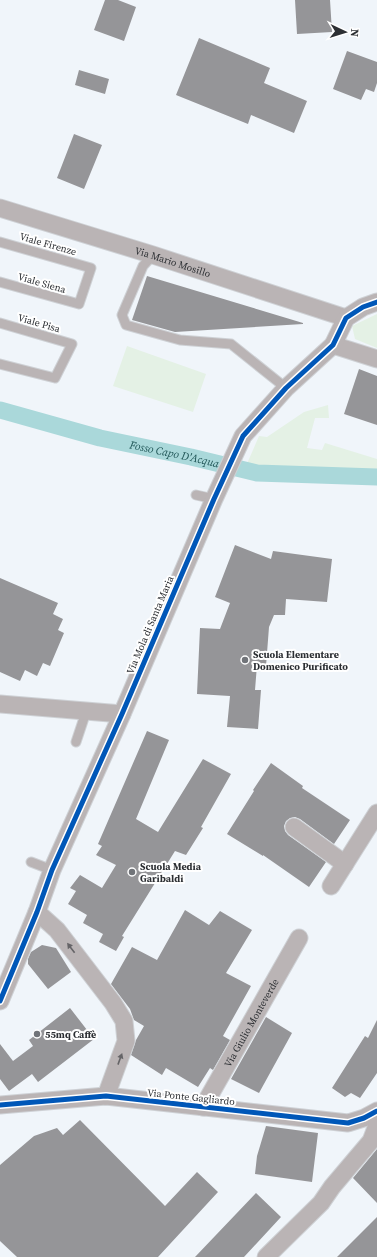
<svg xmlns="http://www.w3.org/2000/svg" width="377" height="1257" font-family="'Source Serif 4',serif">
<rect width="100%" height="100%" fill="#f0f5fa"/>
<path fill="#e4f1e5" d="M377,314V348L355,339L352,326Z
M127,346L206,374L193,412L113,386Z
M328,405L329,418H315L307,448L322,450L325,443L377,459V472L246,466L259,436L267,437L304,412Z"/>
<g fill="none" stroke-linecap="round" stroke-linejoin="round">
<path stroke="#aad8da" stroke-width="17" id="s1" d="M0,410L100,438L191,457L257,473L377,477"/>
</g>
<path fill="#959598" d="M105,0H118L136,7L124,41L94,30Z
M295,0H330L332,32L297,34Z
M199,38L270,68L264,83L307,101L294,133L251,115L248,124L176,95Z
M347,51L377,62V83L374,92L366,89L361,100L333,89Z
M79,70L109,79L105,94L75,85Z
M74,134L102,145L84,189L57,178Z
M147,276L303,323V324L175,332L132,320Z
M359,369L377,376V425L344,414Z
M235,545L271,559L273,551L332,559L327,602L286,599L285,615H274L269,627L266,666L257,665L255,690H261L258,729L227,727L230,696L197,694L200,628L220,629L230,603L215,597Z
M0,578L58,603L53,614L63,619L58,630L64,633L50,666L43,663L37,676L25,670L20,681L0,672Z
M147,731L169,740L136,819L158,832L203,759L231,774L201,827L203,828L186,855L175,851L122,936L124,937L116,951L99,942L103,934L83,923L87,915L68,904L76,891L70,888L80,875L102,888L116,865L96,855L102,846L98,844Z
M271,763L303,786L302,788L350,820L334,844L300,819L295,817L290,818L286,821L284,826L285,831L288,835L326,862L309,887L263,855V856L227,834L254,791L253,790Z
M185,910L209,925L220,911L252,930L226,973L251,986L223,1036L230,1040L213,1070L210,1068L198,1087L166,1068L162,1075L131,1055L136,1040L144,1026L134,1020L130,1009L111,984L132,947L157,960Z
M42,945L56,948L71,972L48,989L28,964V959L31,952Z
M70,1008L94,1039L38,1082L32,1074L9,1091L0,1079V1044L13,1061L33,1046L29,1040Z
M266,1017L292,1033L259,1093L231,1079Z
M377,1020V1073L360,1098L351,1093L345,1097L332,1088L365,1036L368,1038Z
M80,1120L165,1206L197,1172L218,1192L158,1257H17L0,1241V1165L34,1136L57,1128L63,1135Z
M266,1126L318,1133L312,1182L255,1174L257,1156Z
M377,1149V1203L353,1178Z
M256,1193L281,1217L244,1257H195Z
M377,1217V1257H337Z"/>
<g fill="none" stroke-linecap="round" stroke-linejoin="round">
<g stroke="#ced1d5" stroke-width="11">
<path id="service" d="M0,242L91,268L79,304L0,282
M153,255L143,266L122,315L126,325L180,340L231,344L286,388
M0,323L72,344L55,378L0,364
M196,495L214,499
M76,742L87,709
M31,862L52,870"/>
</g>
<g stroke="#ced1d5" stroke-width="19">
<g id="minor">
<path id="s2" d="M0,208L153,255L346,318"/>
<path d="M333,345L377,359"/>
<path d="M0,704L122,714"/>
<path d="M294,827L345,864"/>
<path d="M331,886L377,813"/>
<path d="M37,912L57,930L113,1003L124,1021L126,1041L106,1096"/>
<path d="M0,1001L37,912L52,870L122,714L214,499L243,436L286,388L333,345L346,318L363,307L377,302"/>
<path d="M0,1105L106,1096L348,1123L364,1118L377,1111"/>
<path id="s3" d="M203,1107L299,938"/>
<path d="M266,1257L321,1203L332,1187L371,1141L377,1125"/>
</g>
</g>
<use href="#service" stroke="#bab4b5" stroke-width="9"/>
<use href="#minor" stroke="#bab4b5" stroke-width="17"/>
<g stroke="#fff" stroke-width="8">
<path id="cycleway" d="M0,1001L37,912L52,870L122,714L214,499L243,436L286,388L333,345L346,318L363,307L377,302
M0,1105L106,1096L348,1123L364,1118L377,1111"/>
</g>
<use href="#cycleway" stroke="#0057b8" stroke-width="5"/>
</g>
<defs><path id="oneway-solid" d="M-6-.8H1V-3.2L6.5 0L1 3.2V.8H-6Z"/></defs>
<g fill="#656467">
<use href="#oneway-solid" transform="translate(71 948) rotate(-127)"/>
<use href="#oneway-solid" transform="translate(120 1059) rotate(-70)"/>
</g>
<g fill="#717479" stroke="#fff" stroke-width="1.5">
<circle cx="245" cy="660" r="4"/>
<circle cx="132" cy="872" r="4"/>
<circle cx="37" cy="1034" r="4"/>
</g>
<g text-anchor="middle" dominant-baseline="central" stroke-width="4" stroke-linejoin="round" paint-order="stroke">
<g font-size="10" fill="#2c2f33" stroke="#fff">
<text transform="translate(48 244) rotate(16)">Viale Firenze</text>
<text stroke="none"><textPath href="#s2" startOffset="181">Via Mario Mosillo</textPath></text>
<text transform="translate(42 283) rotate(16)">Viale Siena</text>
<text transform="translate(39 323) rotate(16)">Viale Pisa</text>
<text transform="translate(150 625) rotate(-67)">Via Mola di Santa Maria</text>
<text stroke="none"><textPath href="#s3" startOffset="97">Via Giulio Monteverde</textPath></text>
<text transform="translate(191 1097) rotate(6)">Via Ponte Gagliardo</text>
</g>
<g font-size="10" font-weight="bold" fill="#2c2f33" stroke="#fff" text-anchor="start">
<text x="253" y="654">Scuola Elementare<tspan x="253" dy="12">Domenico Purificato</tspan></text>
<text x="140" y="866">Scuola Media<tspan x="140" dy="12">Garibaldi</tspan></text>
<text x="45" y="1034">55mq Caffè</text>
</g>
<g font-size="11" font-style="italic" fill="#225859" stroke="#fff">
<text stroke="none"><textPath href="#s1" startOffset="180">Fosso Capo D'Acqua</textPath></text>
</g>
</g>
<g transform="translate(345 32) rotate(94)" stroke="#ffffff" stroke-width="3" paint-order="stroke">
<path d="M0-3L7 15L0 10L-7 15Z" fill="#2c2f33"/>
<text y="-6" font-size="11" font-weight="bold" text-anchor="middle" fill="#2c2f33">N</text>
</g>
</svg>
